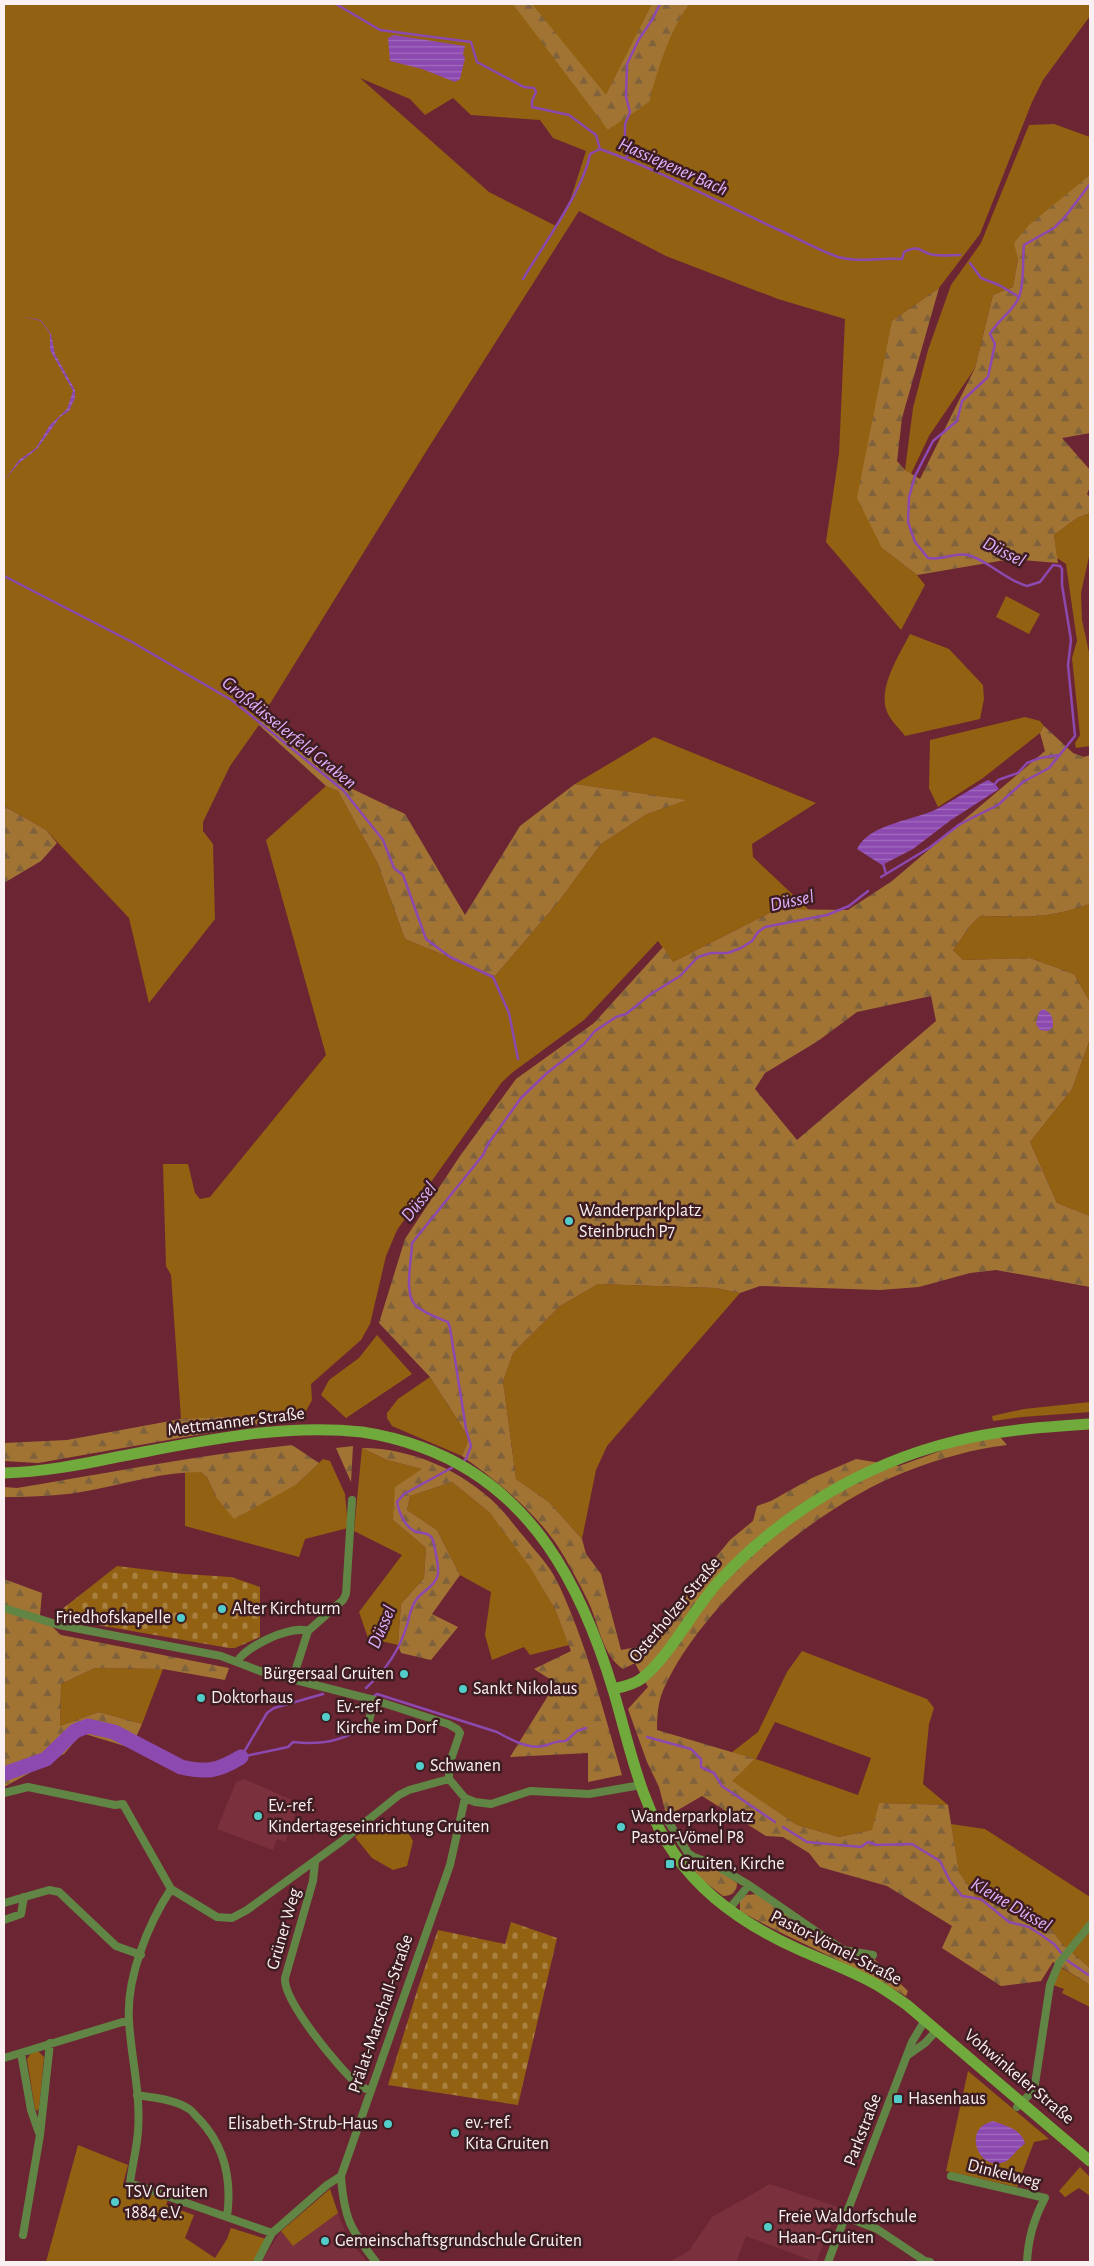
<svg xmlns="http://www.w3.org/2000/svg" width="1094" height="2266" font-family="'Alegreya Sans',sans-serif">
<defs>
<pattern id="forest-firs" width="22" height="20" patternUnits="userSpaceOnUse" patternTransform="scale(1.25)"><rect width="22" height="20" fill="#a27434"/><path d="M5 1l3.5 6h-7zM16 11l3.5 6h-7z" fill="#7f623c"/></pattern>
<pattern id="cemetery-stones" width="16" height="16" patternUnits="userSpaceOnUse" patternTransform="scale(1.25)"><rect width="16" height="16" fill="#926111"/><path d="M2 7V4a2 2 0 0 1 4 0v3zM10 15v-3a2 2 0 0 1 4 0v3z" fill="#a88040"/></pattern>
<pattern id="water-rules" width="6" height="5" patternUnits="userSpaceOnUse" patternTransform="scale(1.25)"><rect width="6" height="5" fill="#8c49af"/><path d="M0 2.5h6" fill="none" stroke="#a36cbe"/></pattern>
</defs>
<rect width="100%" height="100%" fill="#6c2633"/>
<path fill="#7b303d" d="M244,1779L299,1803L285,1842L277,1839L273,1850L217,1829L236,1782Z
M770,2184L838,2207L816,2262L746,2236L736,2262H669L689,2251L712,2217Z
M338,2213L347,2237L367,2262H261L281,2231L293,2245Z"/>
<path fill="#926111" fill-rule="evenodd" d="M4,4H1090V16L1043,80L1032,102L980,234L939,288L892,321L882,548L917,575L925,585L901,630L826,542L839,454L845,319L778,299L666,256L579,211L427,450L263,715L259,725L230,766L203,822V831L213,844L215,919L149,1003L129,918L46,830L4,806ZM360,78L410,99L425,115L453,98L471,115L540,120L553,138L586,151L570,201L556,226L489,192Z
M1054,124L1090,137V175L1018,259L1013,287L993,295L975,368L929,436L911,474L905,470L913,408L928,350L951,285L981,243L1029,125Z
M1090,513V552L1081,593L1082,620L1090,657V746L1076,748L1075,743L1080,735L1072,658L1077,641L1066,564L1057,558L1054,535L1077,518Z
M1006,596L1040,614L1029,634L996,617Z
M910,634L949,649L983,685L984,699L980,719L905,736C900,729 892,722 888,714C876,691 899,655 910,634Z
M1025,717L1040,721L1044,726L1040,733L983,778L938,807L929,788L930,740Z
M654,737L816,803L752,844L753,857L809,910L777,909L673,962L658,941L584,1020L513,1072L502,1082L397,1230L386,1256L370,1324L361,1340L311,1384L312,1400L305,1413L181,1419L171,1275L166,1266L163,1164H188L195,1193L200,1199L210,1197L326,1055L266,840L326,786L338,791L377,862L405,939L495,976L559,901L601,844L647,814L686,800L575,784Z
M1090,904V1002L1074,974L1030,958L963,960L953,950L971,925L980,916C1024,917 1048,919 1090,904Z
M1090,1039V1216L1057,1203L1030,1142L1072,1089Z
M598,1284L716,1288L740,1293L607,1446L596,1470L582,1539L549,1502L516,1479L503,1381L513,1353L560,1306Z
M377,1335L412,1374L346,1418L321,1395L329,1380L359,1358Z
M430,1377L469,1438L462,1456L392,1426L387,1418V1413L398,1399Z
M1090,1402V1412L1022,1417L993,1421L992,1416L1024,1409Z
M362,1448L387,1460L423,1469L393,1520L426,1548L424,1578L401,1604L398,1645L368,1638L359,1612L402,1555L354,1531Z
M323,1459L330,1461L345,1494L348,1528L305,1539L299,1557L185,1526V1472H201L207,1477L216,1497L297,1484Z
M452,1482L489,1512L531,1567L555,1609L569,1645L530,1655L524,1647L492,1660L485,1635L491,1592L460,1575L437,1530L407,1510L410,1496Z
M802,1651L927,1699L934,1708L929,1724L923,1784L948,1805L879,1803L873,1830L839,1837L797,1825L731,1781L755,1759L731,1753L758,1732L787,1672ZM775,1722L871,1758L858,1795L756,1759Z
M95,1668L163,1669L142,1724L99,1712L60,1726L61,1684Z
M375,1821L403,1824L413,1841L407,1866L393,1870L372,1858L355,1837Z
M951,1824L985,1829L1090,1897V1968L1063,1945L1041,1915L978,1900L959,1872Z
M1060,1967L1090,1985V2007L1062,1993L1064,1989L1053,1985Z
M32,2052H39L44,2057L39,2108L37,2111L35,2109L27,2059Z
M968,2071L1049,2139L1034,2142L1017,2187L946,2171Z
M78,2145L128,2165L123,2184L168,2199L166,2205L194,2215L185,2238L215,2258L227,2239L231,2228L266,2239L254,2262H46Z
M1080,2167L1090,2177V2196L1079,2188L1065,2197L1059,2191Z
M330,2189L338,2213L293,2246L281,2231Z"/>
<path fill="url(#forest-firs)" fill-rule="evenodd" d="M513,4H532L606,95L652,4H689C669,32 658,68 649,102L608,130Z
M1090,175V433L1062,438L1090,470V487L1087,494L1090,498V513L1077,518L1054,535L1058,563L1011,559L917,575L882,548L857,498L892,321L939,288L902,418L897,461L905,470L920,479L975,368L993,295L1013,287L1018,259L1014,243L1029,225Z
M263,715L342,784L405,814L465,915L520,826L575,784L687,800L647,814L601,844L559,901L495,976L405,939L377,862L338,791L326,786L259,725Z
M1044,726L1073,753L1084,757L1090,755V904C1048,919 1024,917 980,916L971,925L953,950L963,960L1030,958L1074,974L1090,1002V1039L1072,1089L1030,1142L1057,1203L1090,1216V1287L996,1270L970,1273L919,1287L880,1290L760,1286L740,1293L716,1288L598,1284L560,1306L513,1353L503,1381L516,1479L549,1502L582,1539L586,1554L601,1574L621,1650L648,1645L674,1608L730,1540L753,1521L757,1506L771,1501L812,1478L856,1459L899,1466L954,1446L1000,1437L1007,1445C973,1449 938,1459 905,1472C817,1506 705,1600 665,1686C658,1700 657,1715 657,1730L755,1759L732,1781L797,1825L839,1837L872,1830L879,1803L948,1805L959,1872L978,1900L1041,1915L1063,1945L1090,1968V1985L1053,1962L1041,1981L1001,1986L942,1948L952,1926L887,1886L820,1867L809,1853L783,1837L766,1836L702,1796L671,1814H666L659,1787L647,1762L628,1709L648,1687L635,1663L623,1669C601,1654 599,1622 587,1599C578,1581 568,1562 557,1545C532,1509 497,1481 462,1456L469,1438L430,1377L379,1323L405,1239L460,1156L516,1079L594,1023L663,947L673,962L777,909L848,910L892,881L1045,751L1040,733ZM931,996L936,1021L797,1140L755,1089L765,1073L818,1041L857,1012Z
M4,806L46,830L57,843L41,861L4,883Z
M293,1413L295,1421L265,1423L38,1463L4,1461V1443L67,1440L181,1419Z
M292,1445L319,1463L297,1484L234,1519L216,1497L207,1477L201,1472C163,1472 128,1483 92,1490C63,1496 33,1497 4,1497V1487L17,1488C109,1473 200,1455 292,1445Z
M353,1446L351,1482L336,1448Z
M362,1448C412,1448 463,1471 498,1506C508,1516 516,1528 525,1538C536,1552 549,1565 557,1581C586,1642 603,1709 622,1775L588,1782V1753L510,1757L556,1683L534,1669L571,1651L555,1609L530,1567L489,1512L452,1482L410,1496L407,1510L437,1530L460,1575L432,1614L458,1627L431,1660L401,1653L398,1645L401,1604L424,1578L426,1548L393,1520L395,1487L422,1469L387,1460Z
M4,1579L42,1593L40,1615L61,1635L229,1668L225,1680L163,1669L95,1668L61,1684L60,1726L99,1712L142,1724L131,1748L82,1733L64,1754L4,1787Z
M697,1862L723,1873L737,1883C737,1892 732,1896 723,1896L700,1878L693,1867Z
M758,1894L843,1957L862,1968L873,1958L908,1991L906,1996C852,1964 795,1942 740,1911V1901L746,1895Z"/>
<path fill="url(#cemetery-stones)" d="M117,1566L184,1574L231,1577L260,1587V1637L235,1648H229L63,1619L61,1610Z
M511,1922L557,1938L518,2105L388,2085L418,1988L438,1930L505,1944Z"/>
<path fill="url(#water-rules)" d="M394,35L465,46L463,54L465,58L460,79L455,82L422,69L390,61L388,38Z
M20,316L41,320L51,334L55,354L75,390V398L69,411L60,417L37,449L19,463L4,481L19,460L36,448L50,425L67,409L73,391L50,350V334L41,321Z
M988,780L995,784L999,789L951,820L913,849L882,865L857,849C869,823 918,820 941,807C957,798 972,788 988,780Z
M1043,1009C1052,1013 1053,1017 1053,1027L1048,1031L1040,1030L1036,1024L1039,1012Z
M993,2121C1006,2126 1022,2129 1025,2144C1015,2149 1012,2161 1001,2163C981,2168 967,2139 982,2126C985,2124 989,2122 993,2121Z"/>
<g fill="none" stroke-linecap="round" stroke-linejoin="round">
<path stroke="#8c49af" stroke-width="2.5" d="M336,4L380,30L471,42L477,62L524,87L534,88L536,92L532,101V107L569,115L596,135L600,149C662,171 720,203 779,230C799,239 818,250 838,257C859,263 881,257 902,259L904,252C922,243 920,254 935,255C943,256 952,255 960,255
M626,158L630,149L625,137V124L630,112L626,97L627,64L639,39L652,20L660,4
M970,263L981,278L999,285L1019,297
M523,279C542,247 584,189 590,154L600,149
M4,576L132,642L233,701L343,790L383,840L394,868L403,875L426,939L450,957L493,977L509,1013L518,1059
M994,785L998,780L1018,773L1027,763L1040,758L1059,755
M883,863L886,874
M881,877L929,848L960,824L998,805L1023,782L1049,768L1075,736L1068,665L1071,640L1062,585V569L1060,566L1053,565L1040,582L1027,586C1007,581 991,563 971,556C955,551 943,561 928,558L915,542L908,522L909,497L915,476L933,441L957,421L962,401L988,377L995,344L990,334C998,319 1013,312 1019,297C1025,281 1022,261 1024,245L1054,228L1065,217L1090,184
M462,1462L466,1459L471,1446L466,1429L450,1328L448,1322C438,1318 424,1313 416,1306C403,1294 412,1259 412,1243L483,1155L488,1144L521,1098L547,1073L584,1044L595,1031L616,1017L626,1014L651,994L680,976L698,957L711,953H728L741,948L752,941L758,932L765,927L827,915L849,906L868,891
M366,1688C385,1671 400,1649 407,1625C410,1615 410,1609 416,1600C422,1591 436,1586 438,1574C439,1565 435,1549 433,1540C429,1531 421,1534 414,1531C404,1525 399,1512 397,1502L404,1494L455,1466
M374,1696L377,1694L497,1732C511,1740 531,1751 547,1745C555,1742 558,1741 566,1741L577,1731L586,1728
M647,1737L691,1749L701,1759V1767L714,1773L722,1786L775,1822
M241,1757L288,1747L293,1742C317,1745 341,1742 361,1728
M241,1757L267,1713L274,1708L323,1694
M783,1827L807,1842L861,1847L868,1842L877,1845L912,1844L940,1861L950,1881L962,1896L981,1899L1009,1922L1029,1927L1040,1934L1054,1944L1068,1961L1090,1976"/>
<path stroke="#8c49af" stroke-width="15" d="M4,1774L46,1759L75,1731L88,1726L114,1732L181,1767C207,1773 218,1771 241,1757"/>
<path stroke="#618544" stroke-width="8" d="M4,1608L59,1625L221,1656L260,1671L374,1700L448,1724L457,1729L460,1733L449,1765V1779L465,1798L475,1802L491,1804L530,1791L589,1794L641,1785
M308,1631L343,1600L346,1594L352,1500
M237,1662C246,1646 291,1625 308,1631
M292,1681L308,1631
M367,1729L374,1700
M4,1793L28,1787L115,1805L123,1804L171,1889L217,1917L232,1918L247,1910L342,1841L399,1795L409,1790L449,1779
M666,1818L688,1853L694,1857L715,1865L749,1885L843,1950L873,1955
M315,1862L313,1881L285,1978C283,2001 339,2068 357,2084C361,2087 366,2089 371,2091
M171,1889C148,1924 126,1978 129,2021C131,2057 141,2094 138,2131C137,2148 132,2166 130,2183L272,2233
M4,1903L49,1890L59,1892L116,1946L141,1955
M729,1909L749,1885
M4,1920L21,1914L24,1897
M21,2053L31,2110L39,2133
M908,2055L925,2043L937,2030
M4,2058L129,2020
M137,2095C153,2098 175,2099 189,2109C193,2111 196,2117 200,2120C225,2147 232,2181 227,2217
M1017,2107L1030,2094L1035,2084L1050,1985L1059,1963L1090,1925
M951,2176L1045,2198C1034,2218 1028,2239 1027,2262
M846,2217L877,2229L925,2261L930,2262
M23,2235L40,2135L50,2043
M257,2262L272,2233L327,2185L341,2176
M376,2262C350,2229 344,2218 341,2176L450,1865L465,1798
M828,2262L912,2042L925,2020"/>
<path stroke="#70a93c" stroke-width="11" d="M4,1473C42,1472 79,1465 117,1457C198,1442 280,1423 362,1432C382,1435 402,1440 421,1447C532,1487 582,1586 614,1693C630,1748 642,1810 676,1856C706,1899 753,1929 800,1950C825,1961 852,1971 877,1985C887,1991 897,1998 907,2005L1090,2161
M613,1689C622,1687 633,1685 641,1679C670,1657 694,1607 721,1579C783,1513 864,1464 952,1442C997,1430 1044,1427 1090,1424"/>
</g>
<g fill="#53cdca" stroke="#3d1d21" stroke-width="2">
<circle cx="569" cy="1221" r="5"/>
<circle cx="222" cy="1609" r="5"/>
<circle cx="181" cy="1618" r="5"/>
<circle cx="404" cy="1674" r="5"/>
<circle cx="463" cy="1689" r="5"/>
<circle cx="201" cy="1698" r="5"/>
<circle cx="326" cy="1717" r="5"/>
<circle cx="420" cy="1766" r="5"/>
<circle cx="258" cy="1816" r="5"/>
<circle cx="621" cy="1827" r="5"/>
<rect x="665" y="1859" width="10" height="10" rx="2.5"/>
<rect x="893" y="2094" width="10" height="10" rx="2.5"/>
<circle cx="388" cy="2124" r="5"/>
<circle cx="455" cy="2133" r="5"/>
<circle cx="115" cy="2202" r="5"/>
<circle cx="768" cy="2227" r="5"/>
<circle cx="325" cy="2241" r="5"/>
</g>
<g text-anchor="middle" dominant-baseline="central" stroke-width="5" stroke-linejoin="round" paint-order="stroke">
<g font-size="18" fill="#faf0f1" stroke="#3d1d21" text-anchor="start">
<text x="579" y="1211">Wanderparkplatz<tspan x="579" dy="21">Steinbruch P7</tspan></text>
<text x="232" y="1609">Alter Kirchturm</text>
<text x="171" y="1618" text-anchor="end">Friedhofskapelle</text>
<text x="394" y="1674" text-anchor="end">Bürgersaal Gruiten</text>
<text x="473" y="1689">Sankt Nikolaus</text>
<text x="211" y="1698">Doktorhaus</text>
<text x="336" y="1707">Ev.-ref.<tspan x="336" dy="21">Kirche im Dorf</tspan></text>
<text x="430" y="1766">Schwanen</text>
<text x="268" y="1806">Ev.-ref.<tspan x="268" dy="21">Kindertageseinrichtung Gruiten</tspan></text>
<text x="631" y="1817">Wanderparkplatz<tspan x="631" dy="21">Pastor-Vömel P8</tspan></text>
<text x="680" y="1864">Gruiten, Kirche</text>
<text x="908" y="2099">Hasenhaus</text>
<text x="465" y="2123">ev.-ref.<tspan x="465" dy="21">Kita Gruiten</tspan></text>
<text x="378" y="2124" text-anchor="end">Elisabeth-Strub-Haus</text>
<text x="125" y="2192">TSV Gruiten<tspan x="125" dy="21">1884 e.V.</tspan></text>
<text x="778" y="2217">Freie Waldorfschule<tspan x="778" dy="21">Haan-Gruiten</tspan></text>
<text x="335" y="2241">Gemeinschaftsgrundschule Gruiten</text>
</g>
<g font-size="18" fill="#faf0f1" stroke="#3d1d21">
<text transform="translate(236 1422) rotate(-7)">Mettmanner Straße</text>
<text transform="translate(675 1610) rotate(-50)">Osterholzer Straße</text>
<text transform="translate(284 1929) rotate(-74)">Grüner Weg</text>
<text transform="translate(836 1948) rotate(27)">Pastor-Vömel-Straße</text>
<text transform="translate(381 2014) rotate(-71)">Prälat-Marschall-Straße</text>
<text transform="translate(1019 2077) rotate(40)">Vohwinkeler Straße</text>
<text transform="translate(863 2130) rotate(-69)">Parkstraße</text>
<text transform="translate(1004 2174) rotate(14)">Dinkelweg</text>
</g>
<g font-size="19" font-style="italic" fill="#e1b0fd" stroke="#3d1d21">
<text transform="translate(673 167) rotate(24)">Hassiepener Bach</text>
<text transform="translate(1004 552) rotate(27)">Düssel</text>
<text transform="translate(289 733) rotate(39)">Großdüsselerfeld Graben</text>
<text transform="translate(792 901) rotate(-12)">Düssel</text>
<text transform="translate(419 1202) rotate(-51)">Düssel</text>
<text transform="translate(382 1627) rotate(-67)">Düssel</text>
<text transform="translate(1011 1905) rotate(30)">Kleine Düssel</text>
</g>
</g>
<rect width="1094" height="2266" fill="none" stroke="#faf0f1" stroke-width="10"/>
</svg>
